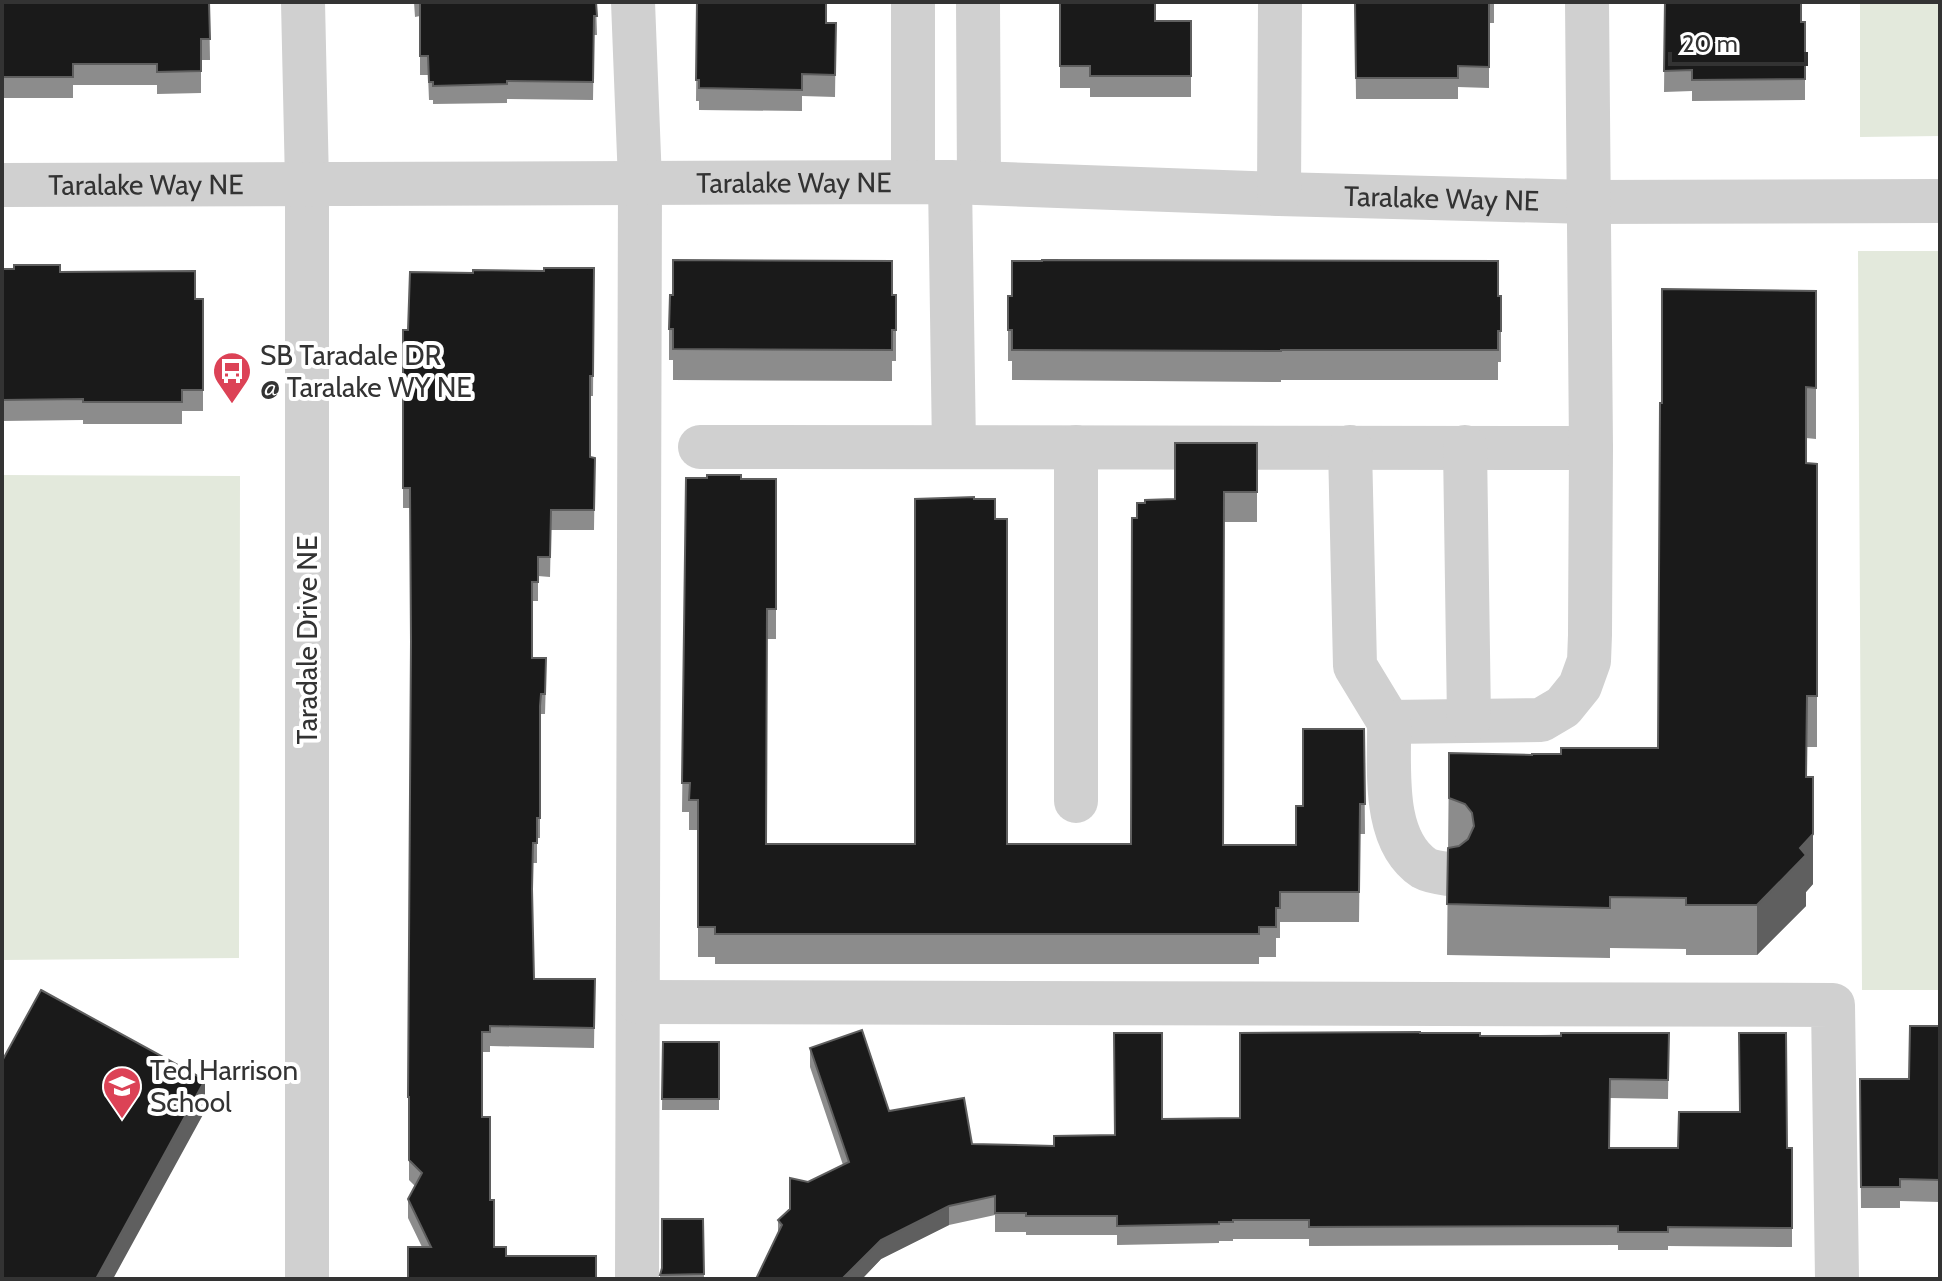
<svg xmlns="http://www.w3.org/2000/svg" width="1942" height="1281" font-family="Cabin,sans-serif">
<rect width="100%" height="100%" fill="#fff"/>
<path fill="#e3e9dc" d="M1860,2H1940V136L1860,137Z
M1858,251H1940V990H1862Z
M2,475L240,476L239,958L2,960Z"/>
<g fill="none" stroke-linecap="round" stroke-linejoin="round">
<g stroke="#d0d0d0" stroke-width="44">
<path d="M303,2L307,183V1279"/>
<path d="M633,2L640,182L637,1279"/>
<path d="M978,2L979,183"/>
<path d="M913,182V2"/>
<path d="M950,182L954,447"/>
<path id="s1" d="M2,185L950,182L1279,194L1588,202L1940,201"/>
<path d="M1279,194L1280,2"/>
<path d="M700,447L1591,448"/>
<path d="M1076,447V801"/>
<path d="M1350,447L1355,666L1389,722L1541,720L1563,707L1580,686L1589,661L1590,635L1591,448L1587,2"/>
<path d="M1465,447L1469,720"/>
<path d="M1389,722C1390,767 1381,839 1424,868C1431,872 1441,873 1449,874"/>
<path d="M639,1002L1833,1005L1837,1279"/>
</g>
</g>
<path fill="#8c8c8c" d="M2,2H209L210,60H201V93L157,94V85H73V98H2Z
M414,2H596L597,35H594L593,100L507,99V103L433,104V100H429L428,75H420V16L415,17Z
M697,2L826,23H836L835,97L802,96V111L699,110V101H696Z
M1053,2H1155V21H1191V97H1090V88H1060V3Z
M1355,2H1494V23H1489V88L1458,87V99H1356Z
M1665,2L1805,22V100L1692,101V91L1664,92Z
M594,268L593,396H590V457L595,458L594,530H551L550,577L538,576V601H532V658L546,678L545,714H541L540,726V838H537V863H533L532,901L534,979H595L594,1048L490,1046V1052H482V1117L494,1247L506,1256L596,1279L422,1247L408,1218V1199L415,1186L409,1180V1117H408L411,651L410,508H403V330H408L473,273L544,271Z
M2,269L60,272L195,299H203V411H182V424H83V420L2,421Z
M1816,291V439L1806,438V463L1817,464V747H1807L1806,777L1813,884L1806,892V906L1757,955H1686V949L1610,948V958L1447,955L1449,753L1532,755L1658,748L1662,403Z
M892,295H896V361H892V381L673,380V360H669V329Z
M1008,296H1501V362H1498V380H1281V382L1012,380V361H1008Z
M1257,443V522H1224L1223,845H1296L1303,806L1364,729L1365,834H1360L1359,922H1280V938H1276V957H1259V964H715V957H698V830H689V812H682L686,478L776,479V639H767V844H915L974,499L995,519L1007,844H1131L1137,518L1145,503L1175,499Z
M1940,1026V1202L1900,1201V1208H1861L1860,1079H1909Z
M1420,1033L1480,1036L1669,1033L1668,1099L1610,1098L1609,1148H1792V1247L1668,1246V1250H1618V1245L1309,1246V1239H1233V1241H1219V1243L1117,1245V1235H1026V1232H995V1215L949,1225L881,1259L862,1279H756L778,1234V1220L790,1209L808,1182L843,1165L810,1067V1048L889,1111L972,1144L1054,1146L1115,1135L1162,1119L1240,1118Z
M663,1042H719V1110H662Z
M703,1219L704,1279H660V1275Z"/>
<path fill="#5f5f5f" d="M1813,834V884L1806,892V906L1757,955V905L1800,848Z
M205,1080V1111L113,1279H96Z
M949,1206V1225L881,1259L862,1279H842L881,1240Z"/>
<path fill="#1a1a1a" stroke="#5f5f5f" stroke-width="2" d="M2,2H209L210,39H201V71L157,72V64H73V77H2Z
M420,2H596L597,16H594L593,82L507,81V84L433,86V82H429L428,56H420Z
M697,2H826V23H836L835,75L802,74V90L699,88V80H696Z
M1060,2H1155V21H1191V76H1090V66H1060Z
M1355,2H1489V67L1458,66V78H1356Z
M1665,2H1801V22H1805V79L1692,80V70L1664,71Z
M673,260L892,261V295H896V330H892V350L673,349V329H669L670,295H673Z
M1042,260L1498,261V296H1501V331H1498V350H1281V351L1012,350V330H1008V296H1012V261H1042Z
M14,265H60V272L195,271V299H203V390H182V402H83V399L2,400V269H14Z
M544,268H594L593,376H590V457L595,458L594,510H551L550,557H538V582H532V658H546L545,694H541L540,706V818H537V843H533L532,889L534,979H595L594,1028L490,1026V1032H482V1117H490V1200H494V1247H506V1256H596V1279H408V1247H431L408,1199L422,1173L409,1160V1097H408L411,641L410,488H403V330H408L410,272L473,273V270L544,271Z
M1662,289L1816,291V388L1806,387V463L1817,464V696H1807L1806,777H1813V834L1800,848L1806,855L1757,905H1686V898L1610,897V908L1447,904L1448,848L1459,846L1468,839L1474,826L1472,813L1465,804L1449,798V753L1532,755V754H1561V748H1658L1660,403H1662Z
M1175,443H1257V492H1224L1223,845H1296V806H1303V729H1364L1365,804H1360L1359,892H1280V908H1276V927H1259V934H715V927H698V800H689L690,783H682L686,478H707V475H741V479H776V609H767L766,844H915V499L974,497V499H995V519H1007V844H1131L1132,518H1137V503H1145V500L1175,499Z
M41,990L205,1080L96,1279H2V1061Z
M1910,1026H1940V1180L1900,1179V1187H1861L1860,1079H1909Z
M862,1030L889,1111L964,1098L972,1144L1054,1146V1136L1115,1135L1114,1033H1162V1119L1240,1118V1033L1420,1032V1033H1480V1036H1561V1033H1669L1668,1080L1610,1079L1609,1148H1678L1679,1112H1740L1739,1033H1786L1787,1148H1792V1228L1668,1227V1232H1618V1226L1309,1227V1220H1233V1222H1219V1224L1117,1226V1216H1026V1213H995V1196L949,1206L881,1240L842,1279H756L782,1225L778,1220L790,1209V1178L808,1182L849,1162L810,1048Z
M663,1042H719V1099H662Z
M662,1219H703L704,1274L660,1275L662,1268Z"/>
<defs>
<g id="bus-pin" transform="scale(2)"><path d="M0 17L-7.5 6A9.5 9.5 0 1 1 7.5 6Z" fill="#dc4256" stroke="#fff"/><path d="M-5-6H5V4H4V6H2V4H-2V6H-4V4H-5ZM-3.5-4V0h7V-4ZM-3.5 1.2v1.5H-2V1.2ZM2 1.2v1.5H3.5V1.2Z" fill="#fff"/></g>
<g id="school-pin" transform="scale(2)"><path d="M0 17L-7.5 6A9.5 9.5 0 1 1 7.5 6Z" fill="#dc4256" stroke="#fff"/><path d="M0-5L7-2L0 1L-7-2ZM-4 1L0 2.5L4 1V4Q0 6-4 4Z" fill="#fff"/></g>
</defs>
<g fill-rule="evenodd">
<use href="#bus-pin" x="232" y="371"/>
<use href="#school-pin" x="122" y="1086"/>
</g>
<g text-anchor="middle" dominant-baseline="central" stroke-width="8" stroke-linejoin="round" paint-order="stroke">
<g font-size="28" fill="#333" stroke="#fff">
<text stroke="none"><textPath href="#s1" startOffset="792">Taralake Way NE</textPath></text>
<text stroke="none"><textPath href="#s1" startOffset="144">Taralake Way NE</textPath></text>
<text stroke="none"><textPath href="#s1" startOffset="1440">Taralake Way NE</textPath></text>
<text transform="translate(307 640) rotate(-90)">Taradale Drive NE</text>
</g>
<g font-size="28" fill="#333" stroke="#fff" text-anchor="start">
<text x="260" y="355">SB Taradale DR<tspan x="260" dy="32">@ Taralake WY NE</tspan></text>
<text x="150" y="1070">Ted Harrison<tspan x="150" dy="32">School</tspan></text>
</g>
</g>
<rect width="1942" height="1281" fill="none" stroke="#333333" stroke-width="8"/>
<path d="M1670 52v12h136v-12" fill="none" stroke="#333333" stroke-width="4"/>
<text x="1682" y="52" font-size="24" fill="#333333" stroke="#ffffff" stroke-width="6" paint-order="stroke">20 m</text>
</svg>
